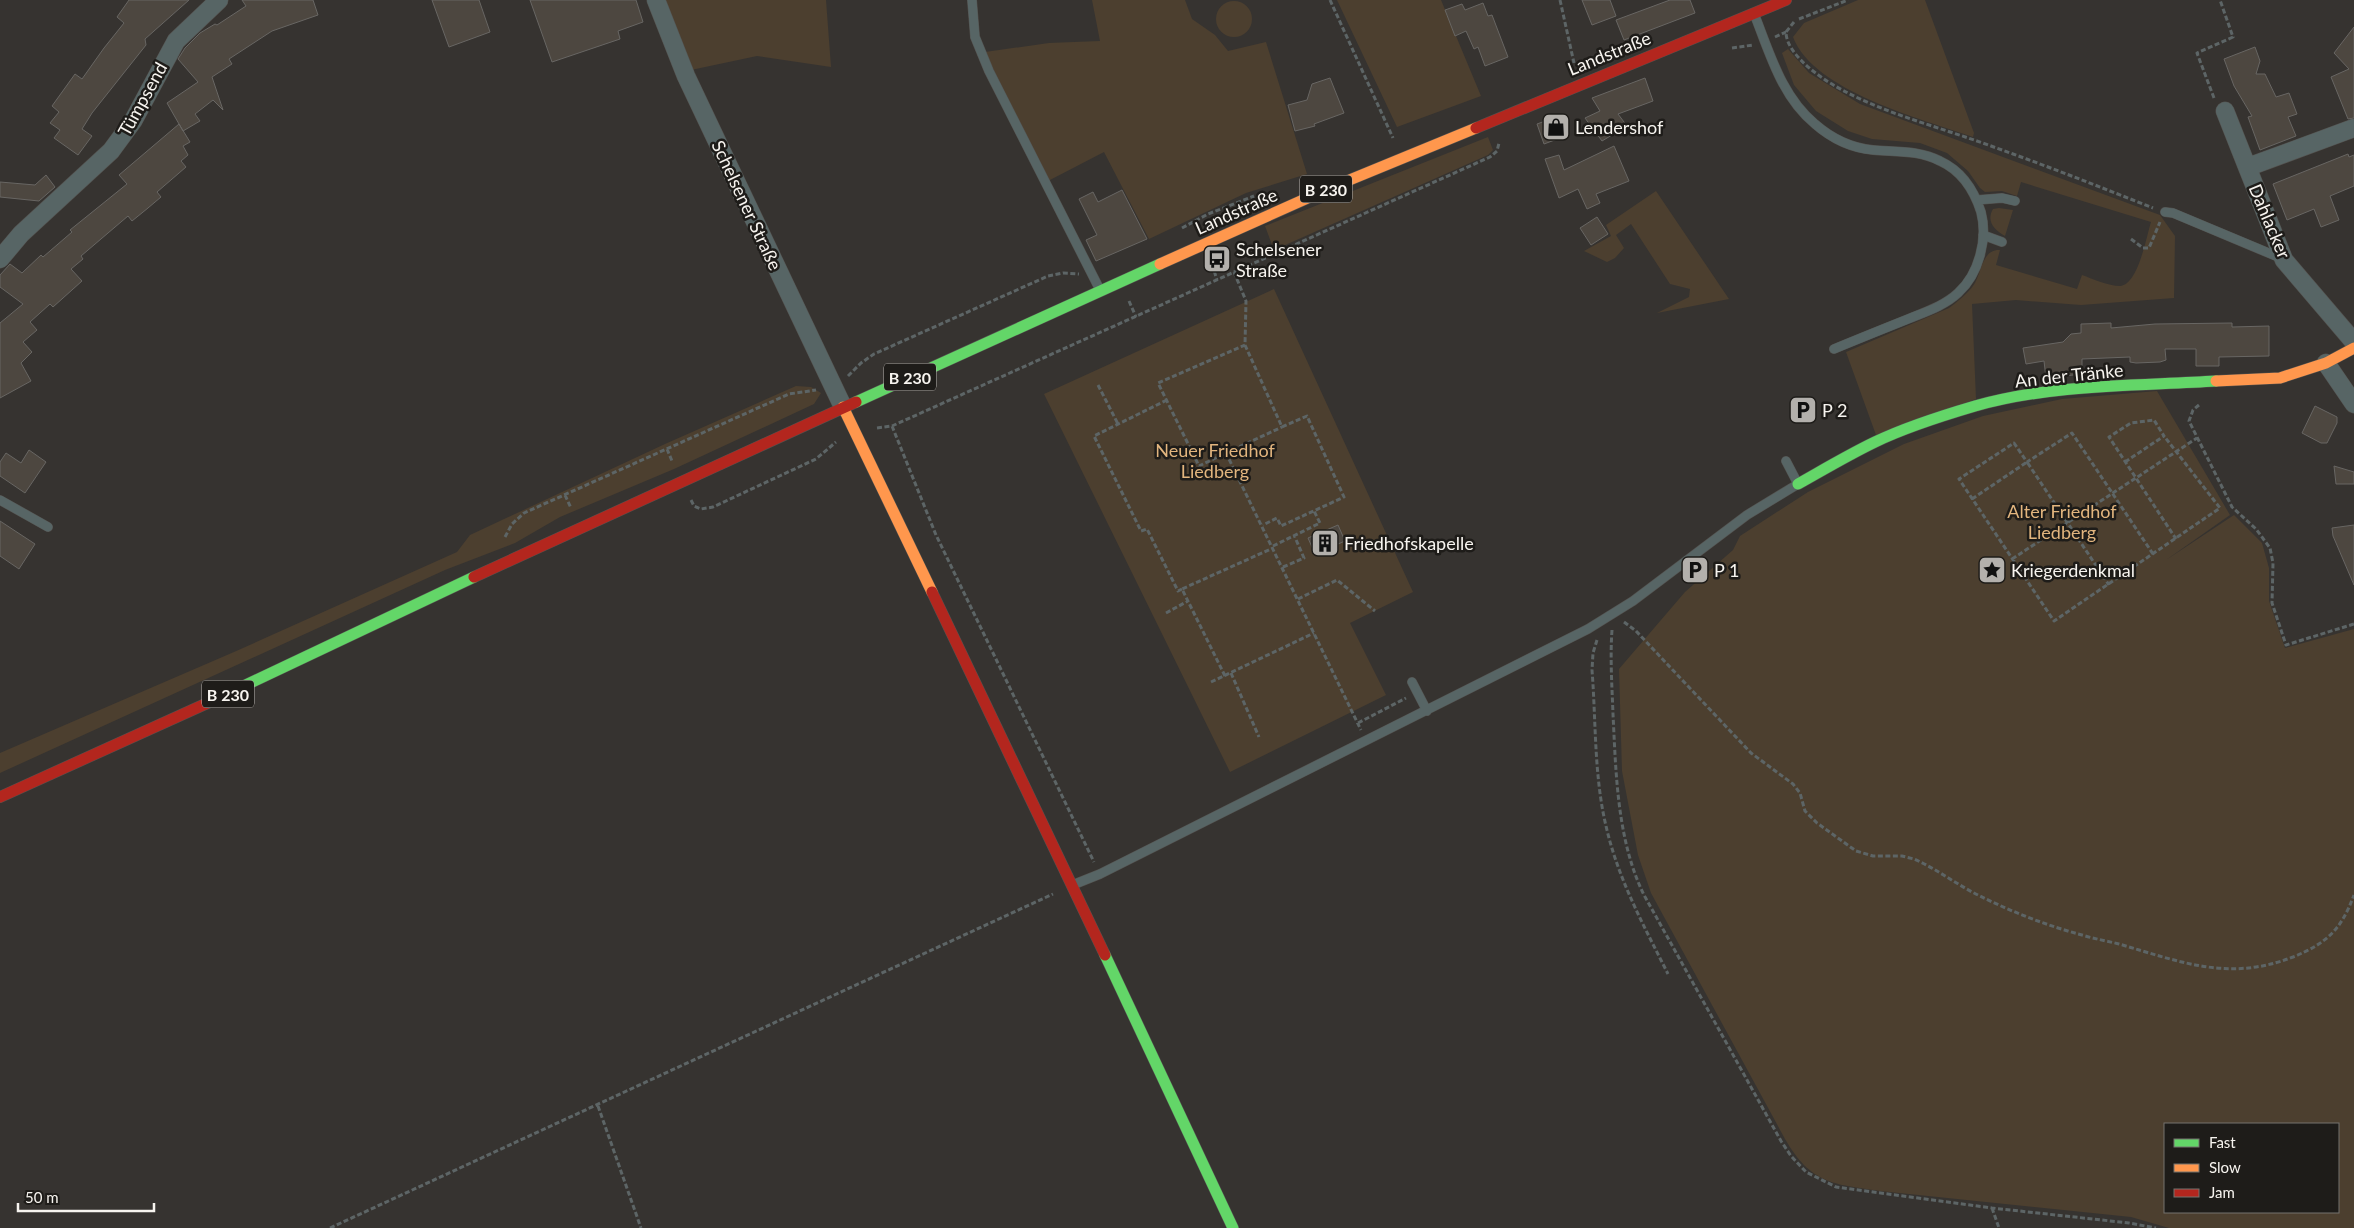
<svg xmlns="http://www.w3.org/2000/svg" width="2354" height="1228" font-family="Lato,sans-serif">
<rect width="100%" height="100%" fill="#363330"/>
<path fill="#4c3f2f" fill-rule="evenodd" d="M664,0H826L831,67L757,56L691,70Z
M1092,0H1185L1192,19L1215,35L1228,51L1266,42L1307,174L1246,193L1149,239L1104,152L1048,181L985,52L1049,43L1100,41Z
M1337,0H1441L1481,96L1397,127Z
M1858,0H1925L1974,133L1973,137C1922,119 1813,91 1793,37L1804,23Z
M1216 19a18 18 0 1 1 36 0a18 18 0 1 1-36 0Z
M1788,49L1809,73L1860,104L2160,215L2175,236L2174,298L2081,305L2016,300L1972,304L1976,399L1876,435L1846,352L1949,308C1958,301 1966,295 1973,286C1982,274 1981,249 2000,250L1996,265L2077,289L2082,275C2093,279 2108,286 2120,286C2138,285 2146,238 2151,222L2021,182L2017,196L2002,191L1985,192L1980,188L1968,171L1947,153L1920,143L1872,139L1848,131L1816,111L1794,85L1782,53Z
M1488,137L1493,150L1488,155L1274,250L1265,226Z
M1656,191L1729,299L1657,313L1689,297L1690,289L1670,284L1631,224L1616,235L1624,248L1615,258L1607,262L1584,251L1611,236L1606,225Z
M1999,208L2013,210L2005,236C1994,230 1986,221 1993,209Z
M1274,289L1413,592L1350,623L1386,695L1230,772L1044,394Z
M796,386L811,387L821,393L814,404L674,469L560,517L515,543L445,570L0,773V753L234,652L457,552L470,535L665,444Z
M2157,391L2230,515L2166,560L2234,515L2262,543L2269,568V601L2285,648L2354,629V1228H2169L2131,1217L1880,1191C1833,1184 1811,1184 1785,1139L1651,893L1638,855L1622,771L1619,669L1685,592L1733,550L1740,536L1808,492L1904,444L1983,416L2062,399ZM2165,1124H2338V1212H2165Z"/>
<path fill="#4d4740" stroke="#686663" d="M129,0H189L145,39L146,45L92,113L82,129L92,136L78,155L54,138L60,130L50,123L59,112L52,106L75,74L82,79L104,48L124,23L117,17Z
M242,0H313L318,15L272,31L229,59L232,64L212,77L223,110L213,100L195,114L200,121L183,131L167,103L198,82L178,59L185,48L200,33L215,24L217,25L246,6Z
M432,0H479L490,32L449,47Z
M530,0H636L643,22L618,31L620,39L552,62Z
M1582,0H1610L1616,16L1592,25Z
M1670,0H1690L1695,13L1624,40L1616,20Z
M1483,3L1488,16L1492,15L1508,57L1485,66L1478,47L1474,49L1466,31L1455,36L1445,10L1462,4L1465,10Z
M2354,27V118L2348,119L2331,77L2349,69L2334,53Z
M2255,47L2260,61L2256,74H2265L2276,97L2289,93L2297,114L2288,117L2296,136L2260,150L2248,117L2252,116L2234,86L2224,59Z
M1330,78L1344,113L1314,124L1315,126L1295,131L1288,105L1307,100L1312,84Z
M1645,78L1653,101L1618,114L1627,126L1602,141L1585,118L1600,111L1592,98Z
M1556,117H1561L1568,135L1544,144L1537,124Z
M179,124L190,142L183,146L188,155L181,161L186,167L157,192L161,197L148,208L132,221L128,216L81,256L83,259L71,269L82,281L53,307L50,304L30,322L37,330L23,342L32,352L21,363L31,381L0,398V323L23,304L0,287V275L10,264L22,273L41,255L43,257L72,232L70,230L127,184L119,175Z
M1614,146L1629,181L1596,194L1600,203L1587,209L1578,189L1559,198L1545,159L1559,155L1564,170Z
M2348,154L2349,157L2354,155V186L2330,196L2339,220L2321,227L2314,209L2287,220L2273,184Z
M46,175L55,187L39,201L0,197V182L35,185Z
M1122,190L1147,239L1096,261L1086,240L1097,235L1079,199L1093,192L1098,202Z
M1597,217L1608,234L1591,245L1580,228Z
M2111,323V328L2155,324L2232,323V327L2269,326V356L2219,357V366H2196V349H2165L2166,360L2160,362L2136,363L2130,362V357L2082,359V374L2046,378L2044,361L2026,364L2023,348L2063,342L2071,334L2081,333V324Z
M2315,406L2337,417V423L2327,443H2321L2302,433Z
M29,450L46,462L25,493L0,476V462L6,453L21,463Z
M2334,466L2354,472V484H2336Z
M0,521L35,544L19,569L0,556Z
M1338,525L1345,541L1315,554L1308,538Z
M2354,525V585L2333,536L2332,528Z"/>
<g fill="none" stroke-linecap="round" stroke-linejoin="round">
<g stroke="#54524f" stroke-width="10">
<path id="lane" d="M972,0L975,37L989,71L1099,288
M1755,16C1770,54 1782,97 1815,124C1831,138 1852,148 1873,150C1896,152 1919,150 1940,161C1962,171 1974,190 1981,212C1988,239 1979,274 1958,293C1944,306 1925,312 1908,319C1883,329 1858,339 1834,349
M1977,200L2002,198L2015,201
M2165,212L2173,213L2283,259
M1983,235L2002,242
M0,500L48,527
M1412,682L1427,711
M1075,884L1100,874L1588,629L1633,601L1747,515L1798,484L1786,461"/>
</g>
<g stroke="#54524f" stroke-width="19">
<path id="street" d="M656,0L686,76L843,407
M2225,111L2284,260L2354,342
M2248,167L2354,128
M0,259L21,234L111,151L133,121L176,41L219,0
M2326,363L2354,404"/>
</g>
<g stroke="#54524f" stroke-width="12">
<path id="fast" d="M856,402L1160,264
M1798,484C1823,470 1848,455 1875,442C1906,427 1941,416 1975,406C2052,384 2136,386 2216,381
M212,701L474,577
M1105,955L1233,1228"/>
</g>
<g stroke="#54524f" stroke-width="12">
<path id="slow" d="M1160,264L1330,188L1476,128
M2216,381L2280,378L2326,363L2354,348
M843,407L932,592"/>
</g>
<g stroke="#54524f" stroke-width="12">
<path id="jam" d="M1476,128L1786,0
M474,577L856,402
M932,592L1105,955
M0,797L212,701"/>
</g>
<path stroke="#5d6566" stroke-width="3" stroke-dasharray="5 2.5" stroke-linecap="butt" d="M1330,0L1393,138
M1560,0L1574,63
M1799,19L1848,0
M1794,22L1786,32C1786,56 1826,82 1846,92C1886,113 1931,125 1974,140C2034,161 2093,184 2153,208
M1775,37L1786,32
M1732,48L1753,45
M2214,98L2197,53L2233,37L2220,0
M1182,228L1208,214L1254,196
M2131,239L2143,248H2149L2160,222
M1212,264L1217,280
M1234,272L1246,301L1245,345L1158,383L1199,466L1226,453L1361,730
M1129,301L1136,317
M1245,345L1282,427L1307,416L1344,497L1281,526L1277,518L1263,525
M848,376L861,363L874,354L1048,276L1063,273L1079,274
M1098,385L1118,424
M1167,400L1094,436L1141,531L1147,529L1178,591L1182,589
M2199,405L2193,410L2189,421L2232,507L2256,529L2270,548L2273,563L2272,603L2286,645L2354,624
M892,426L936,535L1094,862
M877,428L892,426L1490,157L1497,151L1499,143
M667,449L672,461
M1226,453L1282,427
M2125,462L2164,436L2154,420L2131,423L2109,437L2176,539
M565,495L571,508
M1972,499L2027,462L2109,585
M691,500L694,506L701,509L713,507L816,459L836,442
M505,537L512,524L524,513L789,394L816,390
M1273,546L1320,523L1314,511
M2153,554L2072,433L2027,462L2014,443L1959,479L2054,621L2220,508L2164,436
M2012,559L2197,438
M1283,567L1304,558L1294,535
M1298,599L1337,580L1375,611
M1166,613L1188,601
M1624,622L1636,631L1751,753L1793,784L1800,793L1805,811L1817,823L1856,851L1873,856H1902L1914,859C1937,869 1957,885 1980,896C2012,912 2048,926 2082,935C2095,939 2107,941 2119,944C2181,962 2229,982 2293,957C2327,943 2341,930 2354,895
M1612,630C1610,658 1612,686 1613,714C1616,774 1617,840 1644,895L1781,1141L1791,1156L1806,1172L1836,1187L1992,1208L2129,1223L2156,1228
M1597,640L1593,653L1592,670C1596,721 1594,776 1606,826C1618,879 1644,926 1668,974
M1231,673L1259,737
M1225,676L1182,589L1273,548
M1211,682L1314,633
M1358,723L1406,698
M598,1106L641,1228
M1992,1208L1999,1228
M330,1228L1053,894"/>
<use href="#lane" stroke="#576565" stroke-width="9"/>
<use href="#street" stroke="#576565" stroke-width="18"/>
<use href="#fast" stroke="#63d668" stroke-width="11"/>
<use href="#slow" stroke="#ff974d" stroke-width="11"/>
<use href="#jam" stroke="#b3261e" stroke-width="11"/>
</g>
<defs>
<g id="shop-square" transform="scale(1.4375)"><rect x="-9" y="-9" width="18" height="18" rx="4" fill="#b3b0ac" stroke="#1e1c19"/><path d="M-5-2.5h2.3a2.7 3.5 0 0 1 5.4 0H5L5.5 6h-11ZM-1.5-2.5h3a1.5 2.3 0 0 0-3 0Z" fill="#111"/></g>
<g id="bus-square" transform="scale(1.4375)"><rect x="-9" y="-9" width="18" height="18" rx="4" fill="#b3b0ac" stroke="#1e1c19"/><path d="M-5-6H5V4H4V6H2V4H-2V6H-4V4H-5ZM-3.5-4V0h7V-4ZM-3.5 1.2v1.5H-2V1.2ZM2 1.2v1.5H3.5V1.2Z" fill="#111"/></g>
<g id="parking-square" transform="scale(1.4375)"><rect x="-9" y="-9" width="18" height="18" rx="4" fill="#b3b0ac" stroke="#1e1c19"/><path d="M-3.5-5.5H1a3.5 3.5 0 0 1 0 7H-1V5.5H-3.5ZM-1-3.4V-.6H.8a1.4 1.4 0 0 0 0-2.8Z" fill="#111"/></g>
<g id="building-square" transform="scale(1.4375)"><rect x="-9" y="-9" width="18" height="18" rx="4" fill="#b3b0ac" stroke="#1e1c19"/><path d="M-4-6H4V6H1V3H-1V6H-4ZM-2.5-4.3h1.7v1.8h-1.7ZM.8-4.3h1.7v1.8H.8ZM-2.5-1h1.7V.8h-1.7ZM.8-1h1.7V.8H.8Z" fill="#111"/></g>
<g id="sight-square" transform="scale(1.4375)"><rect x="-9" y="-9" width="18" height="18" rx="4" fill="#b3b0ac" stroke="#1e1c19"/><path d="M0-6L1.8-2.2L6-1.7L2.9 1.2L3.7 5.4L0 3.3L-3.7 5.4L-2.9 1.2L-6-1.7L-1.8-2.2Z" fill="#111"/></g>
</defs>
<g fill-rule="evenodd">
<use href="#shop-square" x="1556" y="127"/>
<use href="#bus-square" x="1217" y="259"/>
<use href="#parking-square" x="1803" y="410"/>
<use href="#building-square" x="1325" y="543"/>
<use href="#parking-square" x="1695" y="570"/>
<use href="#sight-square" x="1992" y="570"/>
</g>
<g text-anchor="middle" dominant-baseline="central" stroke-width="5" stroke-linejoin="round" paint-order="stroke">
<g fill="#1e1c19" stroke="#b6b3af" stroke-width="1">
<rect x="1300" y="175.5" width="52" height="27" rx="4"/>
<rect x="884" y="363.5" width="52" height="27" rx="4"/>
<rect x="202" y="680.5" width="52" height="27" rx="4"/>
</g>
<g font-size="16" font-weight="bold" fill="#f7f4ef">
<text x="1326" y="189">B 230</text>
<text x="910" y="377">B 230</text>
<text x="228" y="694">B 230</text>
</g>
<g font-size="18" fill="#f7f4ef" stroke="#1e1c19">
<text transform="translate(1609 53) rotate(-22)">Landstraße</text>
<text transform="translate(142 99) rotate(-61)">Tümpsend</text>
<text transform="translate(747 205) rotate(65)">Schelsener Straße</text>
<text transform="translate(1236 211) rotate(-24)">Landstraße</text>
<text transform="translate(2270 221) rotate(67)">Dahlacker</text>
<text transform="translate(2069 375) rotate(-6)">An der Tränke</text>
</g>
<g font-size="18" fill="#f7f4ef" stroke="#1e1c19" text-anchor="start">
<text x="1575" y="127">Lendershof</text>
<text x="1236" y="249">Schelsener<tspan x="1236" dy="21">Straße</tspan></text>
<text x="1822" y="410">P 2</text>
<text x="1344" y="543">Friedhofskapelle</text>
<text x="1714" y="570">P 1</text>
<text x="2011" y="570">Kriegerdenkmal</text>
</g>
<g font-size="18" fill="#e2b57e" stroke="#1e1c19">
<text x="1215" y="450">Neuer Friedhof<tspan x="1215" dy="21">Liedberg</tspan></text>
<text x="2062" y="511">Alter Friedhof<tspan x="2062" dy="21">Liedberg</tspan></text>
</g>
</g>
<rect x="2164" y="1123" width="175" height="90" fill="#1e1c19" stroke="#75726f"/>
<rect x="2174" y="1139" width="25" height="8" fill="#63d668" stroke="#75726f"/>
<text x="2209" y="1148" font-size="15" fill="#f7f4ef">Fast</text>
<rect x="2174" y="1164" width="25" height="8" fill="#ff974d" stroke="#75726f"/>
<text x="2209" y="1173" font-size="15" fill="#f7f4ef">Slow</text>
<rect x="2174" y="1189" width="25" height="8" fill="#b3261e" stroke="#75726f"/>
<text x="2209" y="1198" font-size="15" fill="#f7f4ef">Jam</text>
<path d="M18 1203v8h136v-8" fill="none" stroke="#f7f4ef" stroke-width="2.5"/>
<text x="25" y="1203" font-size="15" fill="#f7f4ef" stroke="#1e1c19" stroke-width="4" paint-order="stroke">50 m</text>
</svg>
